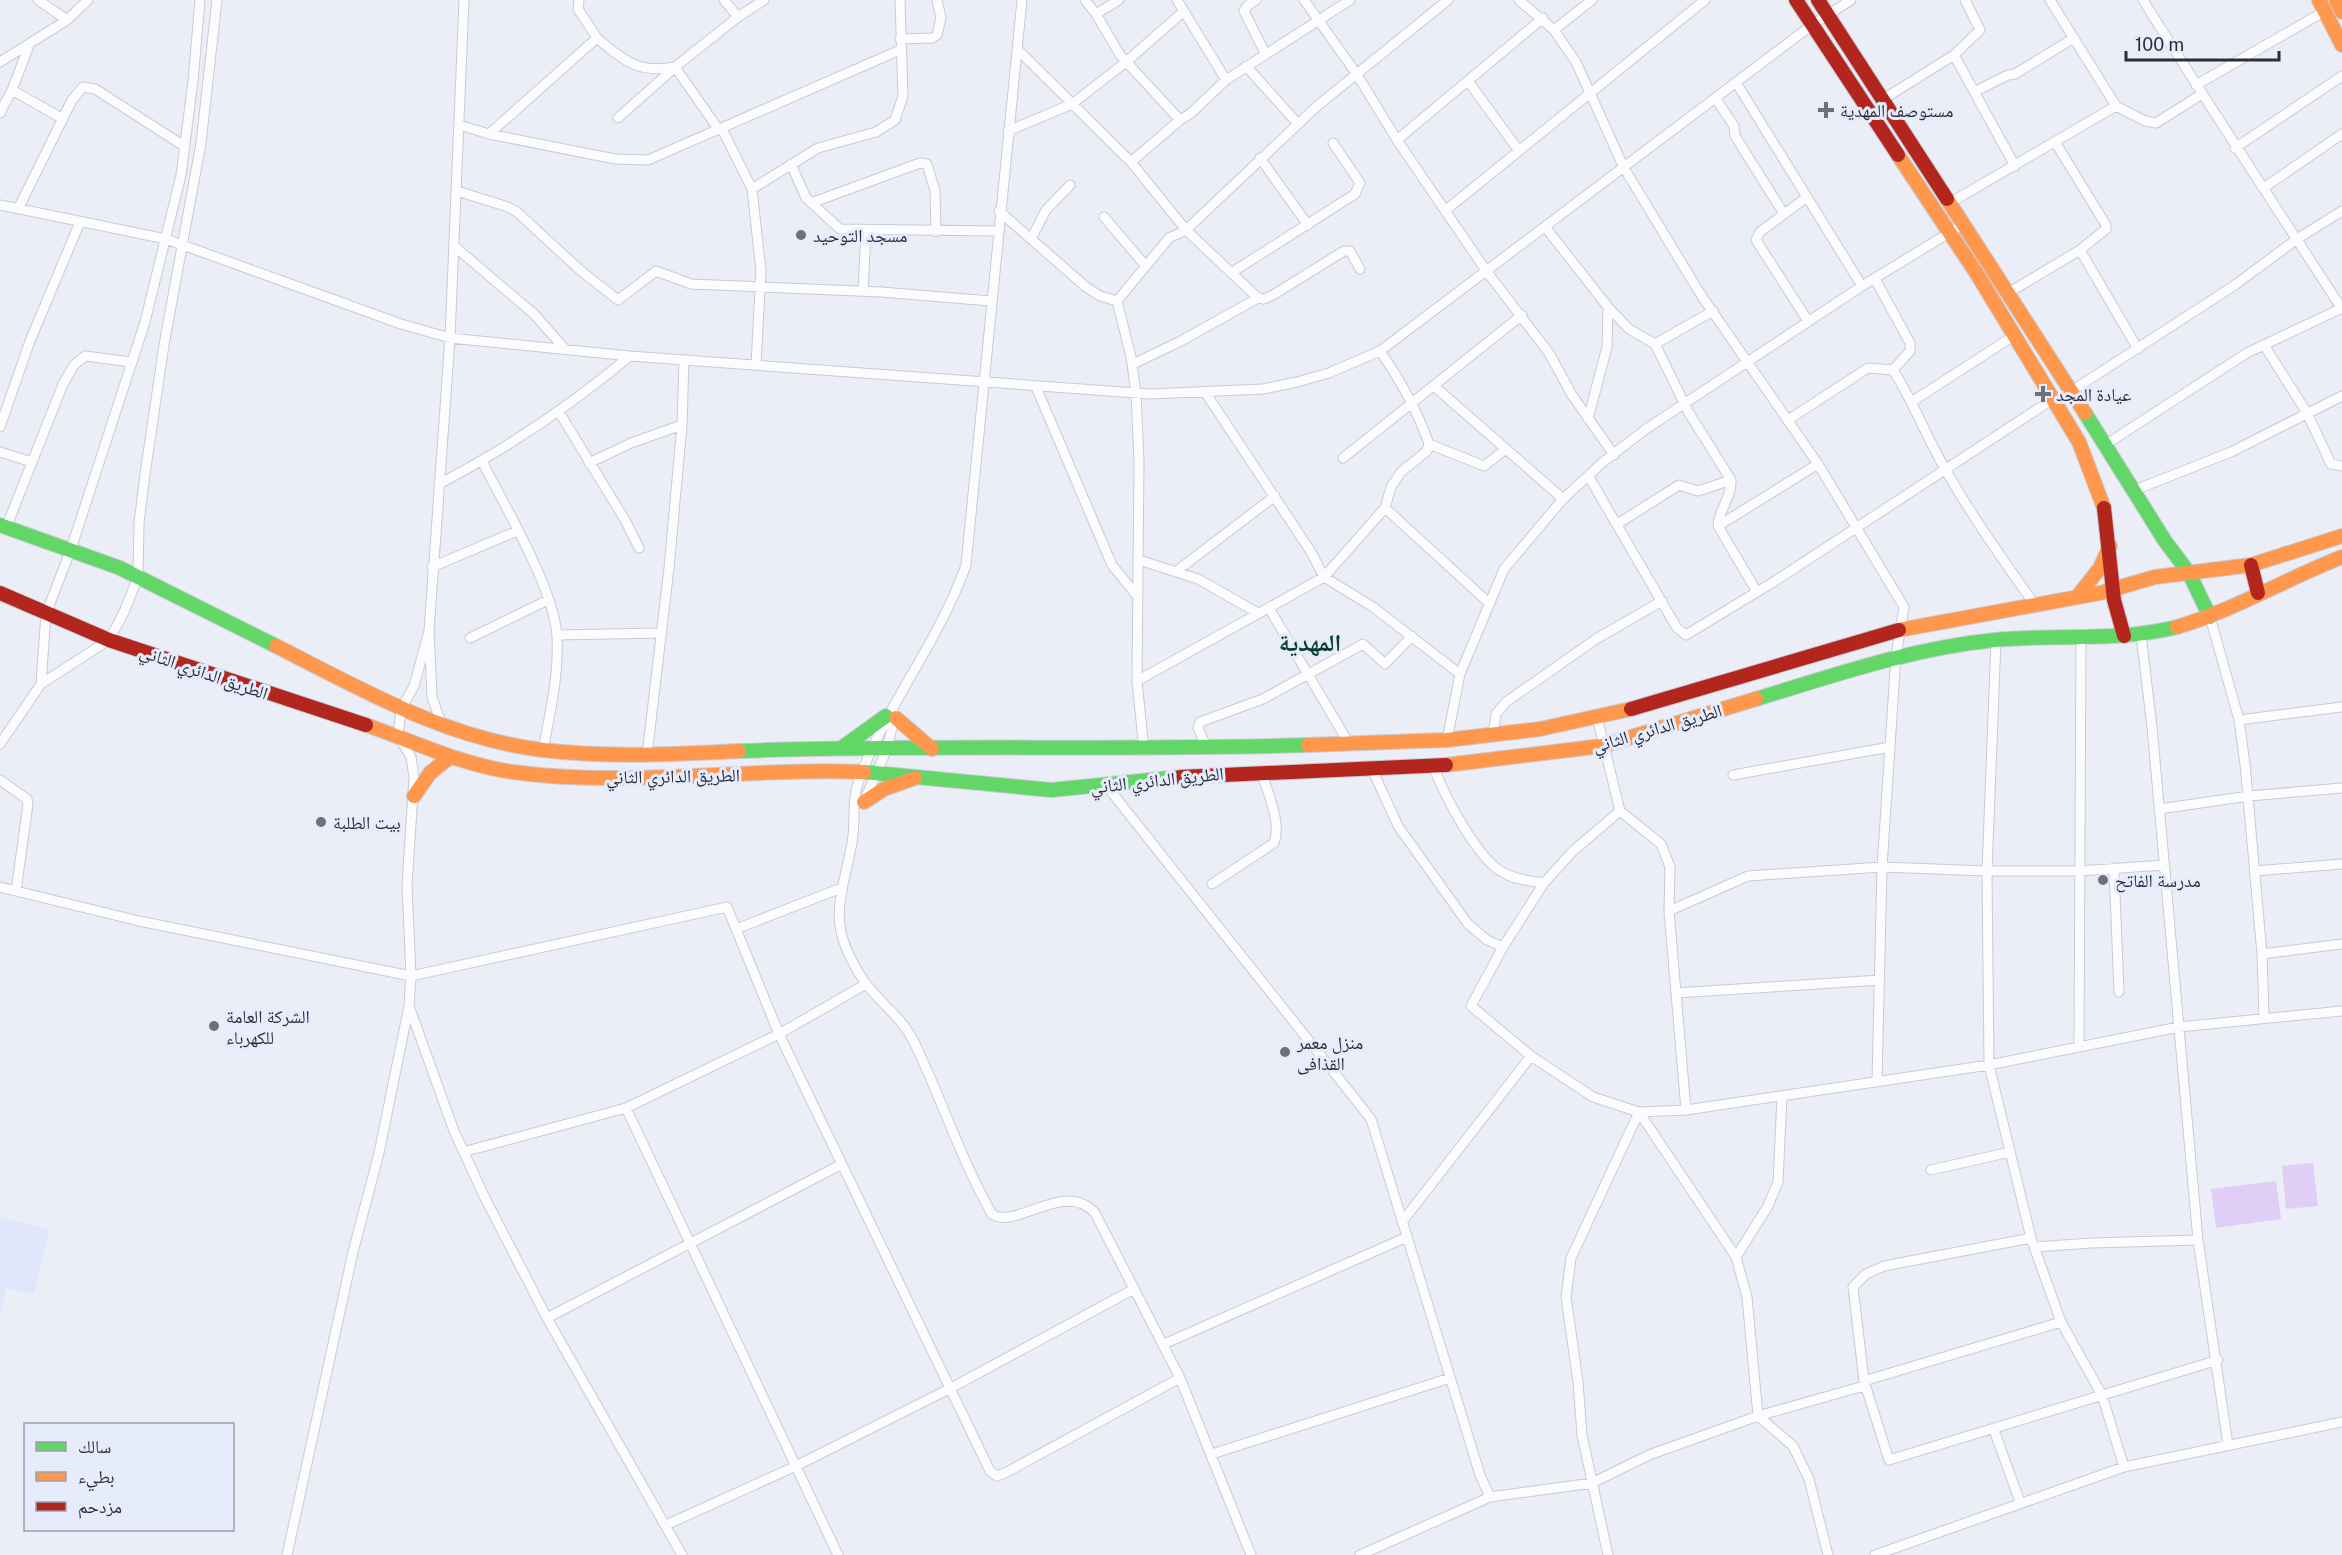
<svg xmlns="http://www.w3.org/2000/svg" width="2342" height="1555" font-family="'Public Sans','Noto Naskh Arabic',sans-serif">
<rect width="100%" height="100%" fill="#ebeef7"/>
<path fill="#e0e7fa" d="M0,1218L50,1229L34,1294L6,1288L0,1319Z"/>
<path fill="#e1cef6" d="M2313,1163L2318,1206L2286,1209L2282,1166Z
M2276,1181L2281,1219L2216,1228L2211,1189Z"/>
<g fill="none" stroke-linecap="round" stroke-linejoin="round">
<g stroke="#c8cbd4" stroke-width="11">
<path id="street" d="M38,0L67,20
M1022,0L966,565C939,642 886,705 859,780C851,801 856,822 852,843C840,904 826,924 864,981C880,1004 902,1016 915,1044C942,1100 961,1160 992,1214C1014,1231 1065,1179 1095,1213L1180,1378L1251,1555
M1085,0L1096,14L1119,0
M1177,0L1226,80
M1256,0L1247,6L1244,11L1265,53
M1304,0L1356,73L1397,140L1487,272L1549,353L1572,395L1614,455
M1519,0L1554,30L1576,62L1624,168L1701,295L1818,464L1904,607L1896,656L1882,867L1877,1082
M2050,0L2116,106L2145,121L2156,123L2202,94
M2143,0C2208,104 2275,206 2342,309
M1096,14L1120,55L1180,120
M738,17L764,0
M1554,30L1592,0
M597,38C624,61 639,74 675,67
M900,39L932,38L937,35L941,18L937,0
M1017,49L1131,162L1186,230L1258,298L1264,299L1273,295L1344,251H1350L1360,269
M1954,55L1980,30L1965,0
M0,62L67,20L88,0
M1246,66L1298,124
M1468,81L1519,151
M1737,84L1862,286
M2196,85L2325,11
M12,90L63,119
M1974,92L2008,75L2015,74L2074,38
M1716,99L1734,126L1735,136L1784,214
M1882,100L1954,55L2015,166
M0,113L12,90L30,43
M618,118L673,69
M459,125L489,134L615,159L648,160L900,50
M722,129L752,189
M719,130L675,67L738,17L724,0
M1008,131L1072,104L1126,62L1184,11
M489,134L597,38L578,9L579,0
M1397,140L1543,18
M2235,148L2342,76
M1260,158L1308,225
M1131,162L1180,120L1190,114L1226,80L1350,0
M791,164L806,198L840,229L997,231
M2265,187L2342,134
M457,191L508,207L517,212L581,271L618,300L656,271L691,284L881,292L991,301
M1807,197L1760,232L1756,240L1808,321
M811,203L920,163L927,164L935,191L936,232
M1948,204L2116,106
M0,205L166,239L401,324L450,338L630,356L1150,394L1263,389L1297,382L1329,373L1380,351L1812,25L1851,0
M18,209L72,100L83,87L95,89L184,146
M1446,210L1705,0
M999,211L1086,287L1100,296L1117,301
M1104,217L1145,265
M1546,228L1608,307L1629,329L1655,344L1689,413L1731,480C1732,497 1719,509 1718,526L1757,592
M1031,239L1046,210L1070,185
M454,246L534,314L565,349
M2080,250L2138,349
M1231,273L1355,194L1360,183L1333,143
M1875,279L1910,343V351L1893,370C1913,401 1925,434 1944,467C1971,515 2003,560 2035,605
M863,291L866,231
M2008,293L2080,250L2106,229V225L2055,142
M1655,344L1713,311
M2264,345L2307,413L2331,464L2342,466
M1133,364L1181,341L1258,298
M756,365L761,271L752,189L818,148L876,132L895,120L903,96L900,0
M1036,387L1112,565L1138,597
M1435,387L1506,449
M1205,392L1311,552L1324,577L1373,607L1460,674
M2070,392L2235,285L2297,239L2342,211
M1913,401L2015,335
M559,412L625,520L639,548
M1588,419L1607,347L1608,307
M1788,420L1868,368L1893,370
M0,427L30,341L80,222
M1429,444L1484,466L1506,449L1563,499
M2105,445L2247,353L2342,308
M0,452L32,462
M1343,458L1522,315
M482,461C504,505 555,590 557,637C559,675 550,713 543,750
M589,463L631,443L682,425L684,360
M1589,477L1677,628L1686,635L1775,581L2053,399
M439,484C508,448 570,406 630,356
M2135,490L2231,452L2342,396
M1385,508L1488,602
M1619,523L1679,485L1698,491L1731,480
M1718,526L1818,464
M6,528L63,384L74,365L85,356L131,362
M1139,560L1198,579L1258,613
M432,567L517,531
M1178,570L1275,496
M1269,608L1348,742
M2210,617L2239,720L2245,764L2262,954L2264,1017
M557,635L660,633
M2141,635L2152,727L2198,1240L2228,1445
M470,638L548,600
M1996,640L1987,871L1989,1065L2031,1238L2061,1322L2102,1395L2124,1467
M1137,681L1324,577L1385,508L1391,487L1401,472L1427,451L1429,444C1417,410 1401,381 1380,351
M41,684L46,614L71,549L145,322L181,175L193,81L200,0
M1597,717L1620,811L1661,844L1670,867L1669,911L1686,1110
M2239,720L2342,707
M441,723L432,697L429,631L450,338L464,0
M1493,734L1496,714L1506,702L1596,639L1662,601
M1447,740L1460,674L1504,569L1563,499L1603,462L1646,429L1862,286L1962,225
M0,744L41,684L109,640L124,612L138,577L139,523L145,474L164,345L201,143L217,0
M1207,748L1198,728L1200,722L1263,699L1363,644L1385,664L1412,636
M1144,750L1137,681L1139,461L1136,393L1131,357L1117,301L1169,238L1186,230L1316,107L1448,0
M647,755L669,568L682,425
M1433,766C1444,794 1477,860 1504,873C1516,880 1531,881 1544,883
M1372,769L1398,826L1468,924L1487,940L1503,947
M1733,775L1890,747
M0,780L27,799L28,804L16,891
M1105,784L1371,1119L1480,1475L1490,1497L1592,1483L1649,1455L1758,1416L1793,1446L1809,1479L1828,1555
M865,799L887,749L895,714
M2159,809L2249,796L2342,788
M1620,811L1573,851L1544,883L1503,947L1471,1006L1531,1056L1593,1097L1639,1112L1736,1257L1747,1297L1758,1416L1864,1386
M2114,868L2119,992
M2255,871L2342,864
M1212,884L1274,843C1282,823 1267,791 1261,771
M0,887L139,921L411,976L727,907L779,1034L990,1471L997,1476L1007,1472L1180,1378
M1669,911L1748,876L1882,867L1987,871H2079L2164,865
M736,929L841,888
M2262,954L2342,944
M1676,993L1880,980
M409,1006L454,1131L485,1198L547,1318L682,1555
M2079,1045L2081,639
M626,1108L779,1034L866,984
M463,1152L626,1108L838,1555
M1931,1170L2010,1152
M1402,1222L1531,1056
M2035,1247L2091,1243L2198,1240
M1736,1257L1768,1206L1778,1182L1782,1096
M547,1318L842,1164
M2061,1322L1864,1381L1889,1460L2218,1360
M1164,1344L1407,1237
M1864,1381L1853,1287L1866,1274L1884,1266L2031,1238
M1994,1430L2020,1502
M1212,1454L1450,1378
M666,1525L796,1466L951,1388L1134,1289
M287,1555L353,1252L379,1153L409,1006L411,976L407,886L414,777L411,757L398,736L401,709L414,686L429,631
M1360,1555L1490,1497
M1608,1555L1582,1435L1578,1382L1566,1297L1571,1258L1639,1112L1686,1110L1989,1065L2179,1027L2342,1011
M1875,1555L2124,1467L2342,1422"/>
</g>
<g stroke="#c8cbd4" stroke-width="16">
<path id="fast" d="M2085,413L2165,541L2189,573L2210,617
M0,525L120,568L276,646
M1756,699C1835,675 1913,648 1995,640C2056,634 2117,642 2177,627
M843,747L886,716
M739,751C929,744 1119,751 1308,745
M864,772L1051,790L1180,777"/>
</g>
<g stroke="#c8cbd4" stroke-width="16">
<path id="slow" d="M2319,0L2342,45
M2336,0L2342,12
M1898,155L1977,274L2079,442L2104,508
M1947,199L2085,413
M2077,597L2100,568L2110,546
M2177,627C2234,610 2286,579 2342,557
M1899,630L2100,593L2155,577L2251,565L2342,536
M276,646C361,689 447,739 543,750C608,758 674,754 739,751
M896,718L932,749
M366,725C415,742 462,765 513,772C630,788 748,767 864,772
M1308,745L1447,740L1540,729L1631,709
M1446,765L1602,746L1756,699
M414,796L430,773L450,757
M864,802L884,789L915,778"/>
</g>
<g stroke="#c8cbd4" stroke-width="16">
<path id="jam" d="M1796,0L1898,155
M1818,0L1947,199
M2104,508L2114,600L2124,636
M2251,565L2258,593
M0,593L109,640L366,725
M1631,709L1899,630
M1180,777L1446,765"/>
</g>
<use href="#street" stroke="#fcfcfe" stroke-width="9"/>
<use href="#fast" stroke="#63d668" stroke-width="14"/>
<use href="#slow" stroke="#ff974d" stroke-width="14"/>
<use href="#jam" stroke="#b3261e" stroke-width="14"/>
</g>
<g fill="#6e717b" stroke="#e6ecfc" stroke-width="2">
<path d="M1823 101h6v6h6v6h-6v6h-6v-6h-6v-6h6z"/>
<circle cx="801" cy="235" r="6"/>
<path d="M2040 385h6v6h6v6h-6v6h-6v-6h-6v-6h6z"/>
<circle cx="321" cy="822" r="6"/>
<circle cx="2103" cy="880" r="6"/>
<circle cx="214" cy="1026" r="6"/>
<circle cx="1285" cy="1052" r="6"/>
</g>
<g text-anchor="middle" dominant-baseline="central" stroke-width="6" stroke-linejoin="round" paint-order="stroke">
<g font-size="18" fill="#2a2e38" stroke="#e6ecfc" text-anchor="start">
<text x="1840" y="110">مستوصف المهدية</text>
<text x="813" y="235">مسجد التوحيد</text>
<text x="2056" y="394">عيادة المجد</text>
<text x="333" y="822">بيت الطلبة</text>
<text x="2115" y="880">مدرسة الفاتح</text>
<text x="226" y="1016">الشركة العامة<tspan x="226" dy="21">للكهرباء</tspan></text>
<text x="1297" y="1042">منزل معمر<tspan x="1297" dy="21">القذافى</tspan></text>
</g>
<g font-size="18" fill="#2a2e38" stroke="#e6ecfc">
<text transform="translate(204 672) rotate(19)">الطريق الدائري الثاني</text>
<text transform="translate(1657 728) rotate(-16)">الطريق الدائري الثاني</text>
<text transform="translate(673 776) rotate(-1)">الطريق الدائري الثاني</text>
<text transform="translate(1157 780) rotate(-6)">الطريق الدائري الثاني</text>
</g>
<g font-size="24" font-weight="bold" fill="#093e2e" stroke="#e6ecfc">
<text x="1310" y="642">المهدية</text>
</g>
</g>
<rect x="24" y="1423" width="210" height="108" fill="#e6ecfc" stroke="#9ba0ae" stroke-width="1.5"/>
<rect x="36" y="1442" width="30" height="9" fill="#63d668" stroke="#9ba0ae" stroke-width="1.5"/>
<text x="78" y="1453" font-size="18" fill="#2a2e38">سالك</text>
<rect x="36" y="1472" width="30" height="9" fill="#ff974d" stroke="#9ba0ae" stroke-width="1.5"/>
<text x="78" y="1483" font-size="18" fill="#2a2e38">بطيء</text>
<rect x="36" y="1502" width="30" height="9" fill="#b3261e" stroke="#9ba0ae" stroke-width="1.5"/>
<text x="78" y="1513" font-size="18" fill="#2a2e38">مزدحم</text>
<path d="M2126 51v9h153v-9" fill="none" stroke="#2a2e38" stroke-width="3"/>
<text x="2135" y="51" font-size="18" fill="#2a2e38" stroke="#e6ecfc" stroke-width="4.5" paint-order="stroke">100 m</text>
</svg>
